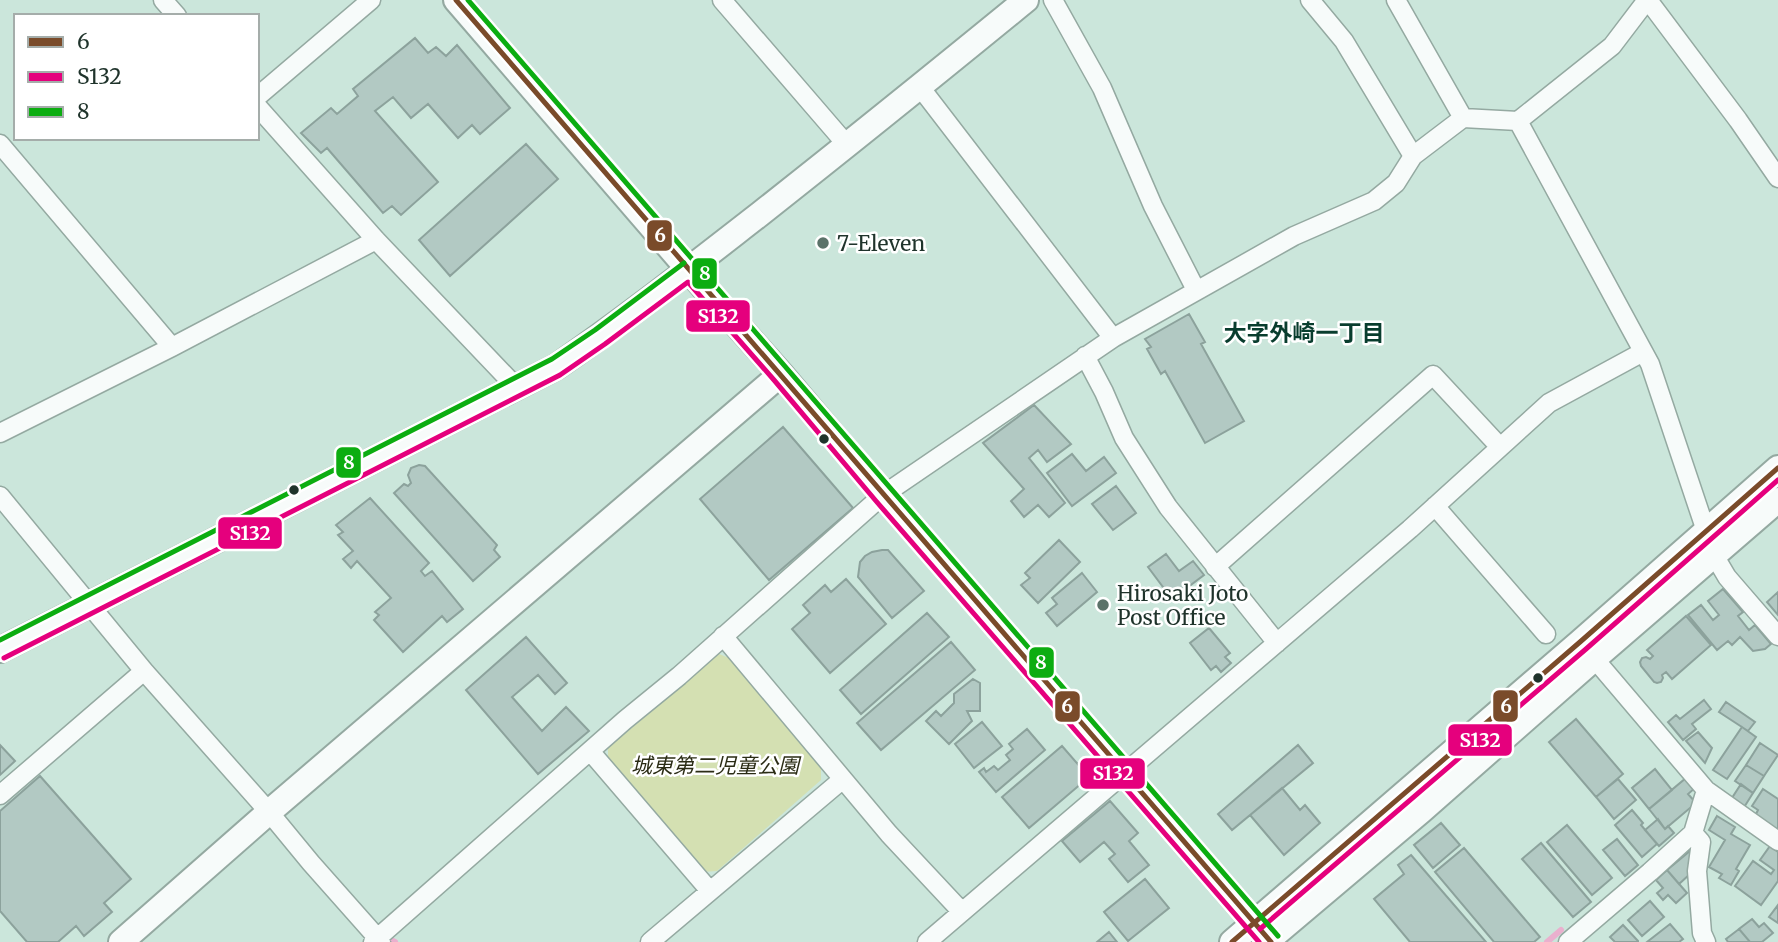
<svg xmlns="http://www.w3.org/2000/svg" width="1778" height="942" font-family="Merriweather,'Noto Sans JP',serif">
<rect width="100%" height="100%" fill="#cbe6db"/>
<path fill="#d4e0b2" d="M719,654L729,658L821,768V780L717,871L702,872L608,762V748Z"/>
<g fill="none" stroke-linecap="round" stroke-linejoin="round">
<path stroke="#eab0ce" stroke-width="6" d="M393,941L395,942
M1547,942L1561,930"/>
</g>
<path fill="#b2c9c3" stroke="#8ca29c" stroke-width="2" d="M415,38L428,53L436,47L446,56L457,45L510,108L480,134L472,125L458,138L428,104L411,118L393,97L375,111L438,182L401,215L392,206L383,213L327,148L321,153L301,133L331,108L337,114L358,96L353,89Z
M526,144L558,179L450,276L419,240Z
M1189,314L1205,342L1201,344L1244,421L1205,443L1165,371L1161,374L1147,349L1151,347L1145,339Z
M1034,405L1071,444L1047,462L1038,450L1029,458L1065,503L1049,517L1038,505L1024,517L1011,501L1024,489L983,443Z
M783,427L853,508L769,580L700,499Z
M1072,454L1086,471L1104,457L1116,473L1072,506L1047,473Z
M419,465L425,466L497,545L494,550L500,557L473,581L394,493L404,484L408,486L411,483L408,475L411,468Z
M1116,486L1136,513L1113,530L1092,504Z
M370,498L429,563L421,571L425,576L432,571L463,609L447,622L442,616L403,652L374,620L379,615L375,612L391,598L357,561L351,568L343,559L353,551L338,535L343,532L336,525Z
M1059,540L1080,562L1038,603L1021,585L1030,578L1025,573Z
M882,550H888L924,591L892,618L858,577L860,562L865,556L872,552Z
M1166,554L1179,571L1193,561L1204,575L1172,599L1148,567Z
M1082,573L1097,592L1057,626L1046,613L1057,604L1052,598Z
M846,579L886,624L830,673L792,629L810,613L803,605L825,585L831,592Z
M1723,589L1743,612L1738,616L1749,630L1755,625L1771,644L1765,649L1753,651L1740,637L1732,645L1728,641L1717,650L1688,615L1701,605L1713,620L1719,615L1708,601Z
M1778,592V615L1767,602Z
M927,613L949,637L861,714L840,690Z
M1686,616L1711,645L1672,679L1666,672L1662,675L1663,678L1661,682L1657,683L1654,682L1641,666L1640,662L1642,658L1646,657L1650,659L1653,656L1647,650Z
M1209,628L1230,653L1225,657L1231,663L1221,672L1216,666L1211,670L1190,643Z
M526,637L567,683L555,694L538,675L512,697L542,731L566,707L589,731L538,774L466,690Z
M951,642L975,670L881,750L857,723Z
M973,679L980,683V711H967L972,721L949,744L926,721L936,711L941,716L954,703V694Z
M1704,700L1711,709L1692,724L1696,729L1683,740L1668,722L1676,715L1680,719Z
M1726,702L1755,722L1748,731L1719,712Z
M1576,719L1623,774L1596,797L1549,742Z
M982,722L1002,746L974,768L955,744Z
M1742,727L1756,737L1727,779L1713,770Z
M1027,729L1045,750L996,792L979,772L984,768L986,772L994,766L998,770L1010,760L1006,755L1013,749L1009,744Z
M1698,732L1712,748L1705,763L1686,741Z
M1760,743L1778,755L1764,776L1746,765Z
M0,745L15,761L0,775Z
M1298,745L1313,763L1232,830L1218,814Z
M1062,746L1089,777L1029,828L1002,797Z
M1746,765L1764,776L1753,793L1735,781Z
M1655,769L1672,790L1649,809L1632,788Z
M40,776L131,879L104,903L112,912L84,936L76,926L58,942H27L0,911V811Z
M1686,778L1695,788L1688,794L1696,803L1665,829L1649,809Z
M1618,779L1636,800L1614,819L1596,797Z
M1741,784L1753,793L1743,809L1730,801Z
M1282,788L1300,810L1305,805L1320,823L1284,855L1250,815Z
M1763,789L1778,799V831L1755,816L1758,810L1752,806Z
M1110,801L1138,833L1129,841L1149,865L1128,882L1109,859L1115,854L1104,842L1080,862L1062,841Z
M1632,810L1643,823L1641,825L1657,844L1642,857L1615,825Z
M1717,816L1735,827L1731,834L1750,845L1736,869L1739,871L1731,885L1719,878L1722,874L1709,867L1725,840L1709,830Z
M1658,819L1665,829L1668,826L1674,833L1659,846L1645,830Z
M1441,823L1460,845L1433,868L1414,845Z
M1567,825L1612,878L1592,895L1547,842Z
M1617,839L1638,865L1625,876L1603,850Z
M1541,843L1591,902L1573,917L1522,859Z
M1770,846L1778,852V881L1761,905L1735,886L1753,861L1771,874L1774,870L1760,860Z
M1464,848L1540,937L1534,942H1494L1435,872Z
M1690,851L1694,856L1690,874L1679,884L1667,870Z
M1411,855L1486,942H1410L1374,899L1404,874L1398,865Z
M1667,870L1687,893L1676,903L1668,895L1663,900L1657,893L1663,888L1656,880Z
M1145,879L1169,908L1128,941L1104,912Z
M1650,901L1664,917L1642,936L1628,920Z
M1778,905V923L1769,917Z
M1752,919L1759,927L1764,923L1773,933L1762,942H1750L1739,929Z
M1670,924L1683,939L1679,942H1647Z
M1623,925L1638,941V942H1615L1610,937Z
M1739,929L1750,942H1728L1726,939Z
M1109,932L1117,942H1097Z"/>
<g fill="none" stroke-linecap="round" stroke-linejoin="round">
<g stroke="#94a9a1" stroke-width="21">
<path id="street" d="M163,0L177,16
M722,0L847,145
M1053,0L1102,88L1153,206L1196,290
M1310,0L1344,41L1413,156
M1396,0L1463,118
M1648,0L1738,120L1778,178
M920,87L1113,338
M257,97L371,0
M257,106L376,240L516,387
M1518,121L1650,364L1714,555L1727,577L1778,636
M0,144L172,347
M1085,356L1104,392L1124,438L1168,507L1277,643
M0,433L172,347L376,240
M0,496L144,671L269,812L311,863L381,942
M1435,506L1546,634
M1215,567L1433,375L1500,447
M723,636L889,834L962,912
M1587,650L1706,790L1778,841
M590,751L710,891
M0,795L144,671
M1693,833L1701,842L1697,871L1702,933L1706,942
M373,942L625,720L679,676L883,495L1113,338L1294,236L1374,201L1396,183L1413,156L1463,118L1518,121L1612,46L1647,0
M650,942L843,779
M927,942L1410,529L1549,403L1643,352
M1568,942L1650,872L1693,833L1706,790"/>
</g>
<g stroke="#94a9a1" stroke-width="28">
<path id="secondary" d="M456,0L713,298L781,374L883,495L1271,942
M0,650L556,367C626,319 693,266 760,214C850,143 938,72 1026,0
M121,942L269,812L781,374
M1232,942L1580,642L1778,468
M1266,942L1421,811L1595,658L1778,500"/>
</g>
<use href="#street" stroke="#f7fbfa" stroke-width="18"/>
<use href="#secondary" stroke="#f7fbfa" stroke-width="24"/>
<g stroke="#fff" stroke-width="10">
<path id="bus-1" d="M456,0L1271,942
M1232,942L1580,642L1778,468"/>
</g>
<g stroke="#fff" stroke-width="10">
<path id="bus-2" d="M4,658L560,375L605,344L688,282L774,380L876,501L1259,942
M1260,929L1586,649L1778,480"/>
</g>
<g stroke="#fff" stroke-width="10">
<path id="bus-3" d="M468,0L1278,936
M0,640L552,359L595,330L684,263"/>
</g>
<use href="#bus-1" stroke="#7a4b2a" stroke-width="5"/>
<use href="#bus-2" stroke="#e5007d" stroke-width="5"/>
<use href="#bus-3" stroke="#0cad11" stroke-width="5"/>
</g>
<g fill="#5b7269" stroke="#fff" stroke-width="2.5">
<circle cx="823" cy="243" r="7"/>
<circle cx="1103" cy="605" r="7"/>
</g>
<g fill="#1f332b" stroke="#fff" stroke-width="2.5">
<circle cx="824" cy="439" r="6"/>
<circle cx="294" cy="490" r="6"/>
<circle cx="1538" cy="678" r="6"/>
</g>
<g text-anchor="middle" dominant-baseline="central" stroke-width="5" stroke-linejoin="round" paint-order="stroke">
<g font-size="21" fill="#1f332b" stroke="#fff" text-anchor="start">
<text x="837" y="243">7-Eleven</text>
<text x="1117" y="593">Hirosaki Joto<tspan x="1117" dy="24">Post Office</tspan></text>
</g>
<g font-size="21" font-style="italic" fill="#2b2c15" stroke="#fff">
<text x="715" y="765">城東第二児童公園</text>
</g>
<g font-size="23" font-weight="bold" fill="#093d2e" stroke="#fff">
<text x="1304" y="332">大字外崎一丁目</text>
</g>
</g>
<g stroke="#fff" stroke-width="2.5">
<rect x="646" y="219" width="27" height="33" rx="7" fill="#7a4b2a"/>
<rect x="691" y="257" width="27" height="33" rx="7" fill="#0cad11"/>
<rect x="685" y="299" width="66" height="34" rx="7" fill="#e5007d"/>
<rect x="335" y="446" width="27" height="33" rx="7" fill="#0cad11"/>
<rect x="217" y="516" width="66" height="34" rx="7" fill="#e5007d"/>
<rect x="1028" y="646" width="27" height="33" rx="7" fill="#0cad11"/>
<rect x="1492" y="689" width="27" height="34" rx="7" fill="#7a4b2a"/>
<rect x="1054" y="690" width="27" height="33" rx="7" fill="#7a4b2a"/>
<rect x="1447" y="723" width="66" height="34" rx="7" fill="#e5007d"/>
<rect x="1079" y="757" width="67" height="33" rx="7" fill="#e5007d"/>
</g>
<g font-size="19" text-anchor="middle" font-weight="bold" fill="#fff">
<text x="660" y="242">6</text>
<text x="705" y="280">8</text>
<text x="718" y="323">S132</text>
<text x="349" y="469">8</text>
<text x="250" y="540">S132</text>
<text x="1041" y="669">8</text>
<text x="1506" y="713">6</text>
<text x="1067" y="713">6</text>
<text x="1480" y="747">S132</text>
<text x="1113" y="780">S132</text>
</g>
<rect x="14" y="14" width="245" height="126" fill="#ffffff" stroke="#a5adaa" stroke-width="2"/>
<rect x="28" y="37" width="35" height="10" fill="#7a4b2a" stroke="#a5adaa" stroke-width="2"/>
<text x="77" y="49" font-size="21" fill="#1f332b">6</text>
<rect x="28" y="72" width="35" height="10" fill="#e5007d" stroke="#a5adaa" stroke-width="2"/>
<text x="77" y="84" font-size="21" fill="#1f332b">S132</text>
<rect x="28" y="107" width="35" height="10" fill="#0cad11" stroke="#a5adaa" stroke-width="2"/>
<text x="77" y="119" font-size="21" fill="#1f332b">8</text>
</svg>
